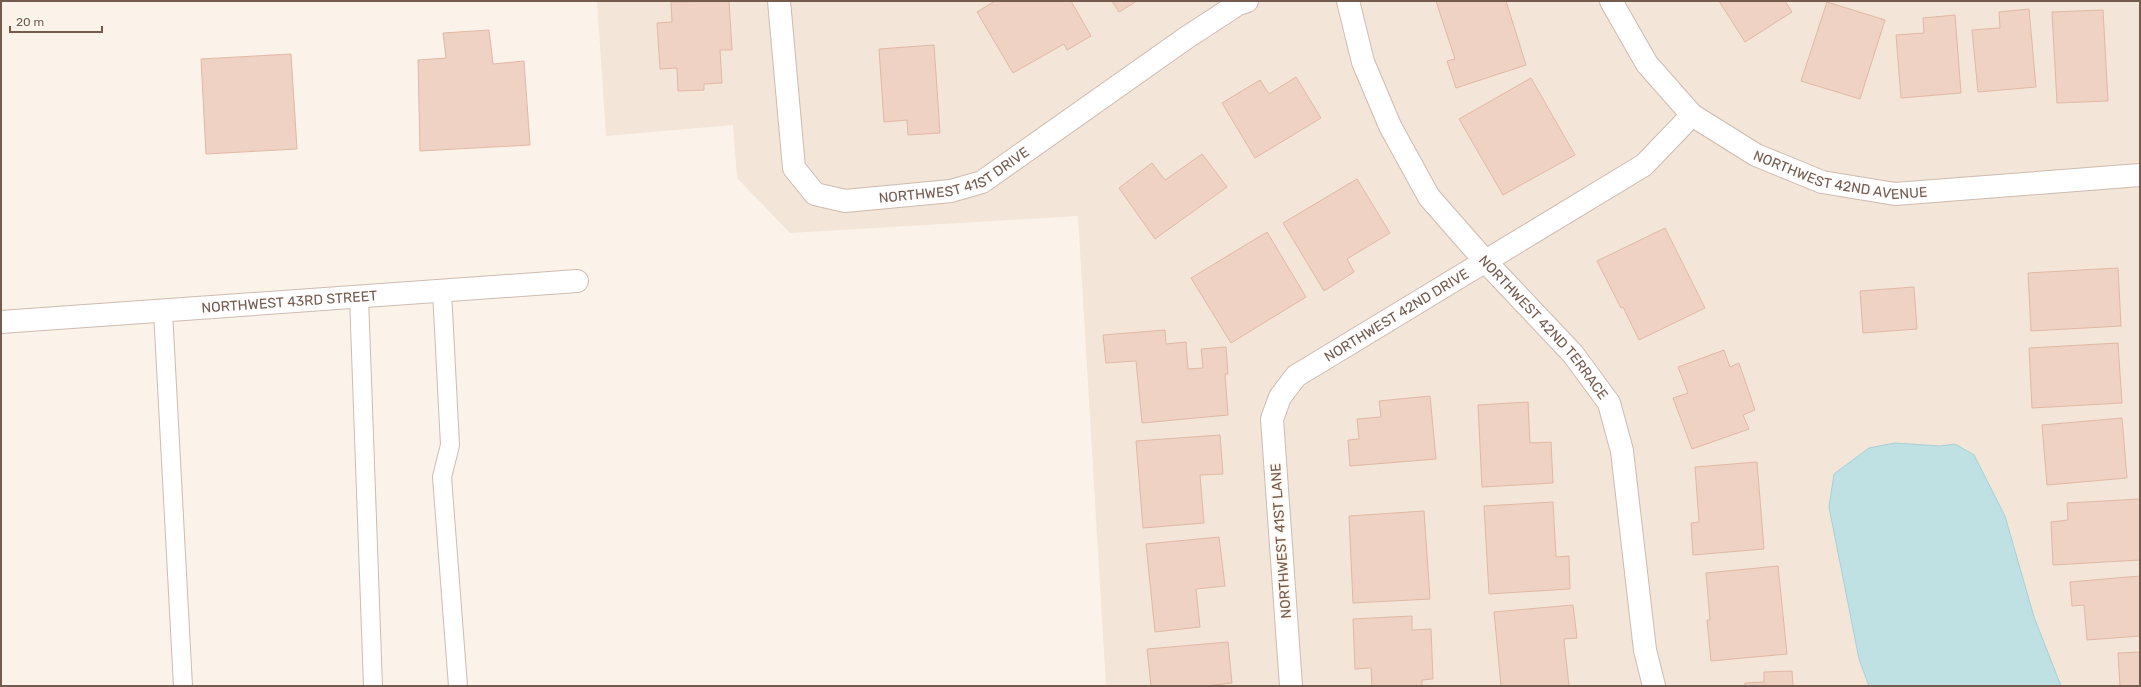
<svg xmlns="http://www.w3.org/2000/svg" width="2141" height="687" font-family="Rubik,sans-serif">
<rect width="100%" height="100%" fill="#fbf3e9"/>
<path fill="#f3e5d8" d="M597,1H2140V686H1106L1078,216L790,233L737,178L733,125L606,136Z"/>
<path fill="#bfe1e4" stroke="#a5d1d5" d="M1895,443L1940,446L1955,444L1974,455L2005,516L2034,617L2061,686H1869L1859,659L1829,507L1834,474L1869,448Z"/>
<path fill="#efd2c3" stroke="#e1b8a4" d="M729,1L732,50H720L722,83L704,84V90L678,91L677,68L660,69L657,23L672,22L671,2Z
M995,1H1071L1091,36L1067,50L1064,44L1013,73L977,12Z
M1112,1H1137L1119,12Z
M1436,1H1506L1526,65L1456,88L1447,61L1455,59Z
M1719,1H1785L1792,12L1745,42Z
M1827,2L1885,20L1860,99L1801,81Z
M2029,9L2036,87L1978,92L1972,30L2000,28L1999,12Z
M2103,10L2108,101L2057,103L2052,12Z
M1955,15L1961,93L1901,98L1896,35L1924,33L1923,18Z
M489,30L493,64L524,61L530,145L420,151L418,60L446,58L443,33Z
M934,45L940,133L908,135L907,120L884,122L879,49Z
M291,54L297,149L206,154L201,59Z
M1296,77L1321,118L1255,158L1222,103L1260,80L1269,94Z
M1531,78L1575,155L1503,195L1459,119Z
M1202,154L1227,187L1155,239L1119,188L1152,163L1165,180Z
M1357,179L1390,233L1347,259L1354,272L1324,291L1283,223Z
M1665,228L1705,308L1639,340L1623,307L1621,308L1597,261Z
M1267,232L1306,297L1231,343L1191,278Z
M2118,268L2121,326L2031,331L2028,273Z
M1914,287L1917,329L1863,333L1860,291Z
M1165,330L1166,344L1186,342L1188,369L1203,368L1201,349L1226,347L1228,374H1225L1228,415L1142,423L1136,361L1106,363L1103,335Z
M2118,343L2122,403L2032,408L2029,348Z
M1724,350L1730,367L1739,363L1755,410L1743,415L1749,429L1692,449L1673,398L1688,393L1678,367Z
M1430,396L1436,459L1350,466L1348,440L1359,439L1357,419L1381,417L1379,401Z
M1528,402L1530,443L1551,442L1553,483L1482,487L1478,405Z
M2122,418L2127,478L2047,485L2042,425Z
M1220,435L1223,474L1200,475L1204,523L1143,528L1136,441Z
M1757,462L1764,549L1693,555L1691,523L1699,522L1695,467Z
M2140,499V560L2053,565L2051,522L2068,520L2067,503Z
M1553,502L1556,557L1569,556L1570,589L1489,594L1484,506Z
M1424,511L1430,599L1353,603L1349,516Z
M1219,537L1225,586L1196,589L1200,627L1155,632L1146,544Z
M1778,566L1787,654L1711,661L1707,620H1710L1706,573Z
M2140,576V636L2087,640L2084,605L2072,606L2070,582Z
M1573,605L1577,638L1564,639L1569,686H1501L1494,612Z
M1412,616V630L1431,629L1433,679L1422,680V686H1372L1371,668L1355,669L1353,619Z
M1228,642L1232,683L1206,686H1151L1147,649Z
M2140,652V686H2120L2118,653Z
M1792,671L1793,686H1745V683L1764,682V672Z"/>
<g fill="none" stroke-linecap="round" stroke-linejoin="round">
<g stroke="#cdbbb0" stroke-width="20">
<path id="service" d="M442,291L450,445L442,477L458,686
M359,297L373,686
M163,311L183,686"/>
</g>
<g stroke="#cdbbb0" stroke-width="24">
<g id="minor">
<path id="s1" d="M779,1L794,168L815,194L845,201L951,191L982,182L1186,38L1238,4L1247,1"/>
<path id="s2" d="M1348,1L1363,62L1390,126L1429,197L1486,262L1573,354L1609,403L1622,451L1645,650L1654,686"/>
<path id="s3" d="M1611,1L1647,64L1692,115L1756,155L1822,182L1895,194L2140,175"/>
<path id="s4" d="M1291,686L1272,419L1280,397L1296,376L1644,165L1692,115"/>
</g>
</g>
<g stroke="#cdbbb0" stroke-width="24">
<g id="tertiary">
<path id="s5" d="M1,322L577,281"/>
</g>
</g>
<use href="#service" stroke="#fff" stroke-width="18"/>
<use href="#minor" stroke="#fff" stroke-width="22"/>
<use href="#tertiary" stroke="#fff" stroke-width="22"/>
</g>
<g text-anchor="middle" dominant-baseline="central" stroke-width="3.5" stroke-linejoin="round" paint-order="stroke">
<g font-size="14" fill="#755a4e" stroke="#fef8f0">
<text stroke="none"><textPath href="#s3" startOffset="304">NORTHWEST 42ND AVENUE</textPath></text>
<text stroke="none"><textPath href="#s1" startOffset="346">NORTHWEST 41ST DRIVE</textPath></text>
<text stroke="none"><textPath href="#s5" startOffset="289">NORTHWEST 43RD STREET</textPath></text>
<text stroke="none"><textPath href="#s4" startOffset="435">NORTHWEST 42ND DRIVE</textPath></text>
<text stroke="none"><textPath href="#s2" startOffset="387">NORTHWEST 42ND TERRACE</textPath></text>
<text transform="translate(1281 541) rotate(-94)">NORTHWEST 41ST LANE</text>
</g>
</g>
<rect width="2141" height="687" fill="none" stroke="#755a4e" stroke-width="4"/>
<path d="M10 26v6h92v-6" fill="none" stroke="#755a4e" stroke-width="2"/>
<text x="16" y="26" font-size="12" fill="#755a4e" stroke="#fef8f0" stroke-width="3" paint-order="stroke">20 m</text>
</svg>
